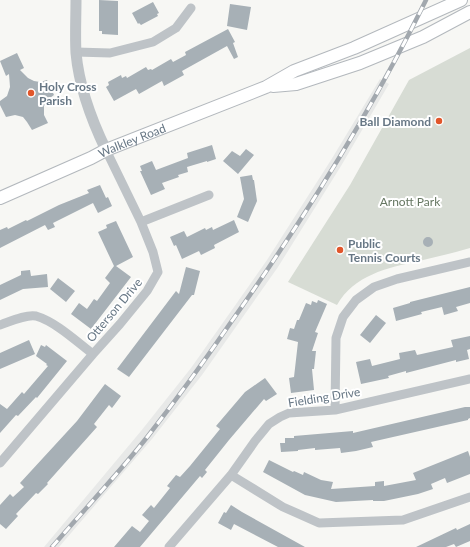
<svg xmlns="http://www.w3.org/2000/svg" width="470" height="547" font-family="Lato,sans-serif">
<rect width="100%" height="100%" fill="#f7f7f4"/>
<path fill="#e8e9e8" d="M380,79L389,84L341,166L278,267L202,375L152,439L59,547H44L141,431L191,368L267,260L331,160Z"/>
<path fill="#d7dcd4" d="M470,48V248C453,253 436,257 419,261C387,268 354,275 337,305L288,282L350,185L409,80Z"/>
<path fill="#a7b0b6" d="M99,0L118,1V35L102,34V31H99Z
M153,2L159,13L157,14L158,16L141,25L139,23L138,24L132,13Z
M230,4L251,7L247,30L227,26Z
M228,29L235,42L233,43L238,57L234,59L227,46L182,71L184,75L164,86L162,81L139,94L136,89L114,101L106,87L109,85L108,82L121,75L122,78L126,76L127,78L146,67L148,70L151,69L152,70L171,59L173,62L186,55L185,52Z
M17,53L24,68L20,70L28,78L34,81L40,82L47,80L54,95L47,100L44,106V115L48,123L32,130L27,122L23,117L15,115L6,117L0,105V101L7,96L10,87L9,74L6,76L0,61Z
M212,145L216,159L207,162V161L187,167L188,172L178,175L179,177L162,183L165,189L151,195L140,171H142L140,166L152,161L156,170L188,158L187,153Z
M246,149L254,155L238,174L223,161L232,151L240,156Z
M252,175L253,180H254L257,201L248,222L237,217L244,199L240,177Z
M100,185L106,198L108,197L112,206L98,213L93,203L53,223L55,227L48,230L45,225L0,248V230L7,227L8,229L26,220L27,221L59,205L89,193L87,190Z
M234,220L239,232L214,245L215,248L201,255L199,251L182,259L176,245L174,246L170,237L184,231L187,237L205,228L206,230L212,227L213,230Z
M116,221L133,257L116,266L131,277L91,329L71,314L79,303L87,309L94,299L97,301L110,283L105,278L114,266L98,232L107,228L106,225Z
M423 242a5 5 0 1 1 10 0a5 5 0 1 1-10 0Z
M186,267L200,271L194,295H192L129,377L117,369L176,291L179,294Z
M30,270L31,276L47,274L48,287L23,289L0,300V285L21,275V271Z
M58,278L75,291L66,302L50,289Z
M470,287V303L456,307L458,311L444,315L442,307L421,312L422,314L396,321L393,308L410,303V302Z
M318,300L327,304L315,332L318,333L312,351H316L314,369H312L314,390L291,393L289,378L294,377L298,342L287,339L290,328L294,329L297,320H299L306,303L311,305L312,301L317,303Z
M376,315L386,323L370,343L360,335Z
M470,336V349L467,350L469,359L456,362V360L406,373V371L388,376L389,378L361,384L356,362L370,359L372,366L400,359L399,353L415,350L417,355L453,347L451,340Z
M29,340L35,354L0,369V353Z
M41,345L45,347L46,345L67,361L37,398L36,397L18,416L16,415L0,433V404L7,409L22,392L24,394L48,366L46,365L47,364L36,356Z
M265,378L277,394L266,401L264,399L229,440L205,470L207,472L202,478L200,476L140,547H114L132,526L140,532L149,521L142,515L151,505L154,508L170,488L167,486L176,475L180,477L190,466L220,429L216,426L245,392Z
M105,384L121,396L112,408L109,405L94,424L97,427L47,483L48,484L38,494L36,493L16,514L18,516L6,529L0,524V505L10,494L13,497L24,487L20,483L77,421Z
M465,407H470V418L468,419V420L371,442L373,447L356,451L341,453L340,448L315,450V448L298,450V451L281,452L280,443H285V438H294V436L353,431V433Z
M468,451L470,457V474L447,483L445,478L431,484L433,489L418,494L384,501H373V500L336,502L305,495L263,472L269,460L293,472L294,471L303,475L304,472L321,480L333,482L331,489L375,486V482L384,481V486L416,480L413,473Z
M231,505L242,512L305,547H278L234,524L231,530L218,523L224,512L226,513Z
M470,524V541L456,547L454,544L446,547H416L456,528L457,530Z"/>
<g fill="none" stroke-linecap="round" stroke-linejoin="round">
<g stroke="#b3b8bd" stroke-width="14">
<g id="secondary">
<path d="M273,86L296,84L360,63L423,37L470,12"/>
<path id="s1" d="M0,198L91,158L106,150L266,87L294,71L354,48L461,0"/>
</g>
</g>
<path stroke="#bec3c7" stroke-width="9" d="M76,52L110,53L153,42L176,28L191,8
M141,222L209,195
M0,325C9,322 26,314 36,316C56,322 76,341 93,354
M335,410L336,338L343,317L356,300L374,287L397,279L470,262
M0,463L93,354L120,324L147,291L158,272L153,252L141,222L106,150
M231,475L283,507L319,523L403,520L470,497
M169,547L231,475L255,441L269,424L280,417L289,413L335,410L470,379"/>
<path stroke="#bec3c7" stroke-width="11" d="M76,0C76,17 75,35 76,53C79,86 91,119 106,150"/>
<use href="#secondary" stroke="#fff" stroke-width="12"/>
<g stroke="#a2a8ae" stroke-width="4.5">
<path id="rail" d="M52,547C84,510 118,474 148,436C176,400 203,363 229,325C302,222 370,114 426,0"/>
</g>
<use href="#rail" stroke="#fff" stroke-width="3" stroke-dasharray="9" stroke-linecap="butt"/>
</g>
<g fill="#e1562b" stroke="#fff" stroke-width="1.5">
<circle cx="31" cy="93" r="4"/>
<circle cx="439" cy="121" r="4"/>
<circle cx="340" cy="250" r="4"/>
</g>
<g text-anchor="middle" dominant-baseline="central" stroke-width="4" stroke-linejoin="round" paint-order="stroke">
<g font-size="12" font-weight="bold" fill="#677785" stroke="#fff" text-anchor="start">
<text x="39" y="86">Holy Cross<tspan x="39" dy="14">Parish</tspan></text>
<text x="431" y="121" text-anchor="end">Ball Diamond</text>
<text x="348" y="243">Public<tspan x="348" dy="14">Tennis Courts</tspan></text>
</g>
<g font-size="12" fill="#677785" stroke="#fff">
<text stroke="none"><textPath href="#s1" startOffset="144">Walkley Road</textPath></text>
<text transform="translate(114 310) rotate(-50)">Otterson Drive</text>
<text transform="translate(324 397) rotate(-9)">Fielding Drive</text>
</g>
<g font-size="12" fill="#667762" stroke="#fff">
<text x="410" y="201">Arnott Park</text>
</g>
</g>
</svg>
